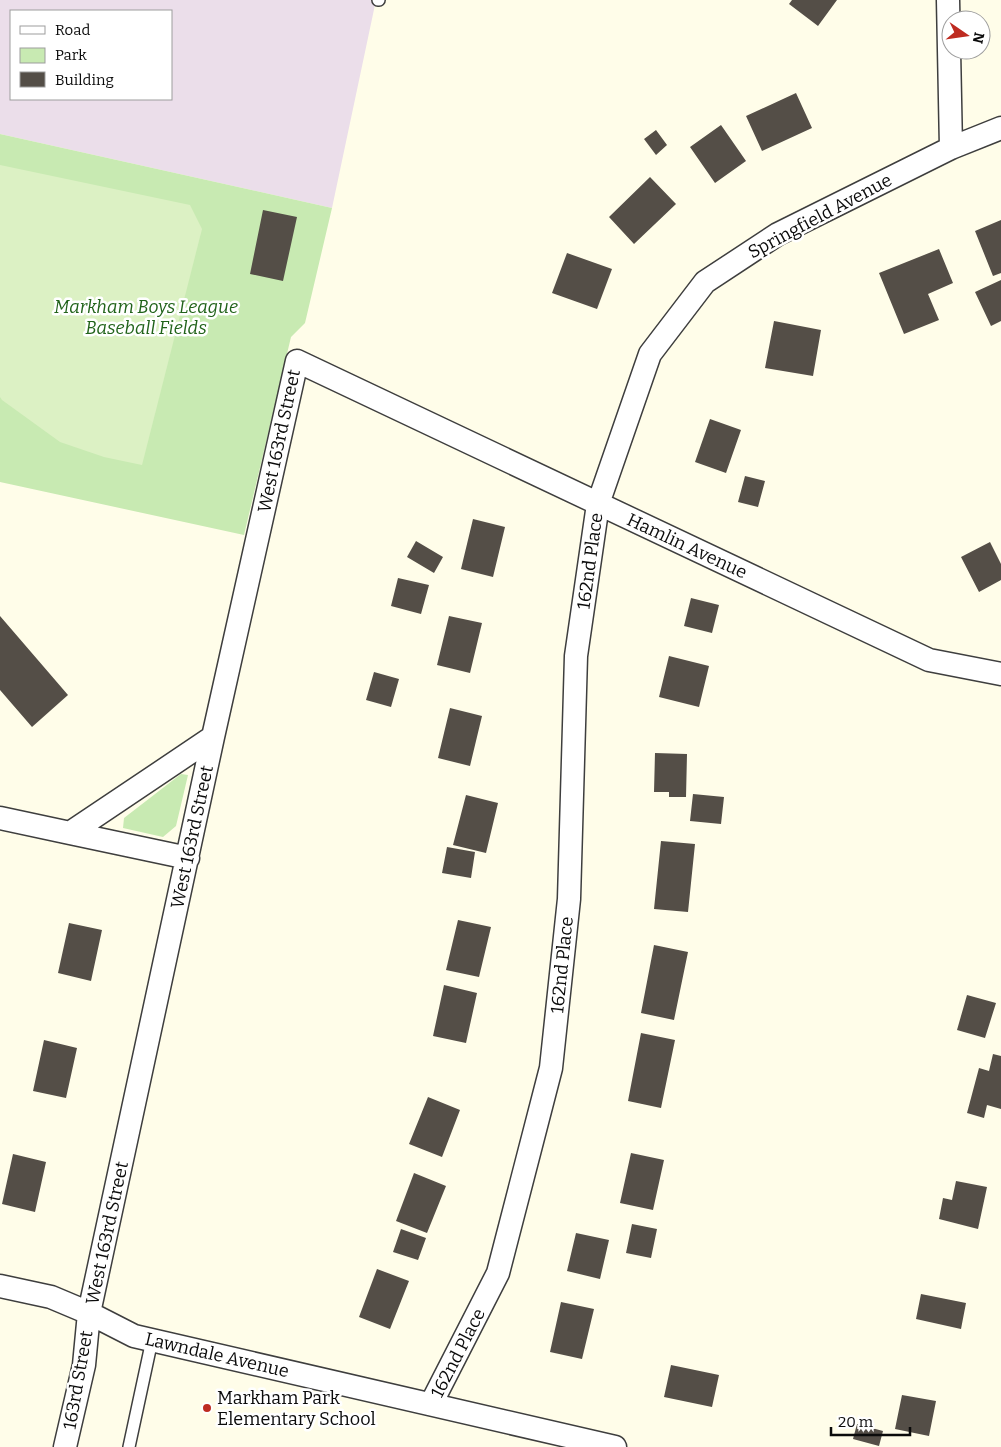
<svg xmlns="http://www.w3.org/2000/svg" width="1001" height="1447" font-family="Bitter,serif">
<rect width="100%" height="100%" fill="#fffde9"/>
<path fill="#ebdeea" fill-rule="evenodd" d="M0,0H376L332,208L0,134ZM11,11H171V99H11Z"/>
<path fill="#c8eab2" d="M0,134L332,208L305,323L291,337L244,535L0,482Z
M181,774L188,775L176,826L163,837L123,828L124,818Z"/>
<path fill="#dcf1c4" d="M0,165L190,205L202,229L142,465L104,457L60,442L2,400L0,397Z"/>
<path fill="#544e47" d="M792,0H837L818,26L789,4Z
M796,93L812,128L762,151L746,116Z
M721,125L746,161L715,183L690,147Z
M656,130L667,145L656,155L644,139Z
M650,177L676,204L634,244L609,217Z
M263,210L297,217L283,281L250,274Z
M1001,220V273L993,276L975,231Z
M939,249L953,283L928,294L939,320L904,334L879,273Z
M567,253L612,269L597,309L552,293Z
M1001,280V321L991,326L975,292Z
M774,321L821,330L813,376L765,368Z
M710,419L741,430L726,473L695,462Z
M745,476L765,481L758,507L738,502Z
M473,519L505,527L493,577L461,569Z
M416,541L443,557L434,573L407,557Z
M990,542L1001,564V580L979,592L961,557Z
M398,578L429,585L421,614L391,606Z
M691,598L719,605L712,633L684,626Z
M0,616L68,695L32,727L0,690Z
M449,616L482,623L470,673L437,665Z
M669,656L709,666L699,707L659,697Z
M374,672L399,679L391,707L366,700Z
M450,708L482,716L470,766L438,758Z
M655,753L687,754L686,797H669V792H654Z
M693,794L724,797L721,824L690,821Z
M466,795L498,803L486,853L453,845Z
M661,841L695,844L688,912L654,909Z
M447,847L475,852L471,878L442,873Z
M458,920L491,927L479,977L446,970Z
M69,923L102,930L91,981L58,973Z
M654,945L688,952L674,1020L641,1013Z
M444,985L477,993L466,1043L433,1036Z
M967,995L996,1003L985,1038L957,1030Z
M641,1033L675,1040L661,1108L628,1101Z
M44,1040L77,1048L66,1098L33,1091Z
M993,1054L1001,1056V1109L987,1105L984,1118L967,1113L979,1068L989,1071Z
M428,1097L460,1110L442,1157L409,1144Z
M631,1153L664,1160L653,1210L620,1203Z
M13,1154L46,1162L35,1212L2,1204Z
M414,1173L446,1186L427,1233L396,1221Z
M956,1181L987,1187L978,1229L939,1219L943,1198L952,1200Z
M632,1224L657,1229L651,1258L626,1253Z
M401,1229L426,1238L418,1260L393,1252Z
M576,1233L609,1240L600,1279L567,1271Z
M377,1269L409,1281L390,1329L359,1317Z
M921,1294L966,1303L961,1329L916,1319Z
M561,1302L594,1309L582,1359L550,1352Z
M671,1365L719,1375L712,1407L664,1397Z
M902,1395L936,1401L929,1436L895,1429Z
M857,1424L883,1431L879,1446L853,1439Z"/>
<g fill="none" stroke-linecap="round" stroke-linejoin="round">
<g stroke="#3e3e3e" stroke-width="14">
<path id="lane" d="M378,0H379
M129,1447L152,1340"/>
</g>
<g stroke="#3e3e3e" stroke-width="25">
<path id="street" d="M948,0L951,148
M0,818L70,833L213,737
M70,833L188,858
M0,1286L51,1297L89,1313L134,1336L615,1447
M431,1404L498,1273L551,1068L569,899L576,656L598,504L650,354L705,282L778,234L951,148L1001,128
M65,1447L84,1365L89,1313L213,737L297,361L929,660L1001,674"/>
</g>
<use href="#lane" stroke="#fff" stroke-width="11"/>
<use href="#street" stroke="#fff" stroke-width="22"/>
</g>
<circle fill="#be2b20" stroke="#fff" stroke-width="2" cx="207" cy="1408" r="5"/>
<g text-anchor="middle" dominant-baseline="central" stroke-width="5" stroke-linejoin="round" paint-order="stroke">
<g font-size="18" fill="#0b0b0b" stroke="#fff">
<text transform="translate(820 216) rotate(-28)">Springfield Avenue</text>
<text transform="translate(279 441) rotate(-78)">West 163rd Street</text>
<text transform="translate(687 546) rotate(25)">Hamlin Avenue</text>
<text transform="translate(590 561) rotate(-82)">162nd Place</text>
<text transform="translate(192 837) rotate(-78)">West 163rd Street</text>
<text transform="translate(562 965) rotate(-84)">162nd Place</text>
<text transform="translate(107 1233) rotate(-78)">West 163rd Street</text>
<text transform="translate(458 1353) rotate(-63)">162nd Place</text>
<text transform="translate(217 1355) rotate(13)">Lawndale Avenue</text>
<text transform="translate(78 1380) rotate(-80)">163rd Street</text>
</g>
<g font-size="18" font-style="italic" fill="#21631a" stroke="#fff">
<text x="146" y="307">Markham Boys League<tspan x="146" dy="21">Baseball Fields</tspan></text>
</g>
<g font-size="18" fill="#0b0b0b" stroke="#fff" text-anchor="start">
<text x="217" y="1398">Markham Park<tspan x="217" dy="21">Elementary School</tspan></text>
</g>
</g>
<rect x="10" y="10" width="162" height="90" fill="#ffffff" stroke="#9d9d9d"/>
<rect x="20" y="26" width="25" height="8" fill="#ffffff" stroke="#9d9d9d"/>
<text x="55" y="35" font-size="15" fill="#0b0b0b">Road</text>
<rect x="20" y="48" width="25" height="15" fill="#c8eab2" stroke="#9d9d9d"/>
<text x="55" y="60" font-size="15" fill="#0b0b0b">Park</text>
<rect x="20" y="72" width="25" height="15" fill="#544e47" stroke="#9d9d9d"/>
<text x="55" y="85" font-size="15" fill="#0b0b0b">Building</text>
<g transform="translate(966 35) rotate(103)"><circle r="24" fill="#ffffff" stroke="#9d9d9d"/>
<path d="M0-4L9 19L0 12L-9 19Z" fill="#be2b20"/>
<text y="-8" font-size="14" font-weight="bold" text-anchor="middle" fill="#0b0b0b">N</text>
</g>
<path d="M831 1427v8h79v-8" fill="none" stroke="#0b0b0b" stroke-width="2.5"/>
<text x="838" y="1427" font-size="15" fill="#0b0b0b" stroke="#ffffff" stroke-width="4" paint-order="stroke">20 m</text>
</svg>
